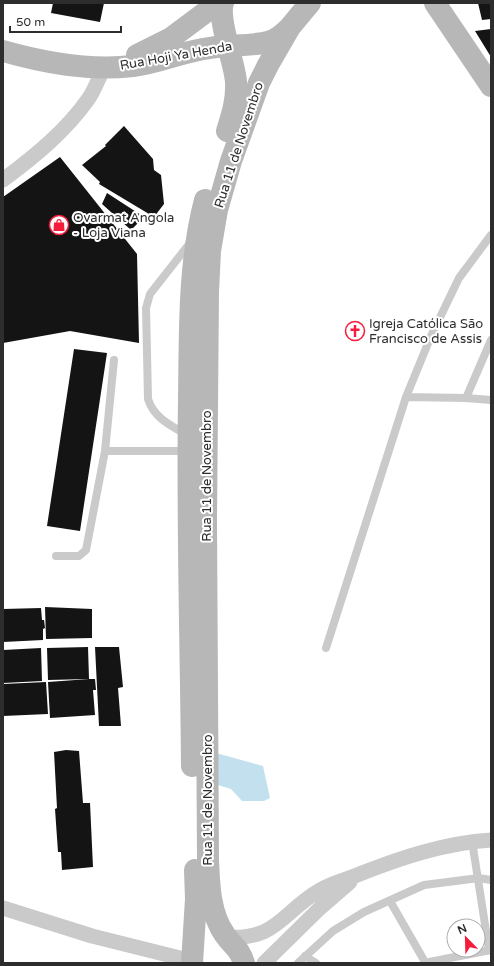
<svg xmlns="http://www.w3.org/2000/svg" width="494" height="966" font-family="'Varela Round',sans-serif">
<rect width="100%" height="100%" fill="#fff"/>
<path fill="#c2e0ee" d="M216,753L263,766L270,798L264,801H242L231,789L218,785Z"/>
<path fill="#141414" d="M53,3H104L100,22L51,13Z
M478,3H491V19L482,20Z
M491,29V57L475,31Z
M124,126L153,159L154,170L161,175L164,204L154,217L99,184L100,182L82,165L106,146L105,145Z
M60,157L137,254L139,343L70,331L3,343V197Z
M107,193L144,217L131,230L102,204Z
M74,349L107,353L80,531L47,526Z
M45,607L92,609V638L46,639Z
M41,608L42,620H44L45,628L43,629V640L3,642V609Z
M88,647L89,679L48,680L47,648Z
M95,647H119L123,687L118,688L121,726H99Z
M41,648L42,681L3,683V650Z
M89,679H95L96,690H93L95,715L50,718L48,682Z
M46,682L48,714L3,716V684Z
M66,750L79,751L83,803H90L93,867L62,870L61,852H58L55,809L57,808L54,752Z"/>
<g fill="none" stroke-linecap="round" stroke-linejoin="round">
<path stroke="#cacaca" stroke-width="8" d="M406,397L466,398L491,400
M466,398L491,340
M187,435C170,425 154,418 148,399L146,308L150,294L190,243
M105,451H188
M56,556H79L86,550L105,451L114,360
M326,648L406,397L431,336L459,278L491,235
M472,841L489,950
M390,901L425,962
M305,956L316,963
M298,963L333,931L364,912L424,885L479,878L491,880
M424,963L491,950"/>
<path stroke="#cacaca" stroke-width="15" d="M3,180C35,156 66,131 89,98C95,89 99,77 104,68
M3,908L92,936L192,961
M226,937C277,941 283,911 320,890C331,883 345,880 357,875C400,858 444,843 491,840
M264,963L320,908L350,882"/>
<path stroke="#b7b7b7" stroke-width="22" d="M223,3C217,20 235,63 236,82C237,100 232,115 227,131
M435,3L491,86
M3,51C45,63 88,71 133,66C159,63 183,51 210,48C227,45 252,46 268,42C276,40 282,35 288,29
M137,55L171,38L218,3
M192,766C191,644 187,522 189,401C190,334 188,265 205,200
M192,963L196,899L195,870
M244,963C239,947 233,947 225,935C210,914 209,886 208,860L206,521L208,292L210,251L217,210L231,161L259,83L268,65L290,27L310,3"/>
</g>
<defs>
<g id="shop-ring" transform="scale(1)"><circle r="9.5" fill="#fff" stroke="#f61d3c" stroke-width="1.5"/><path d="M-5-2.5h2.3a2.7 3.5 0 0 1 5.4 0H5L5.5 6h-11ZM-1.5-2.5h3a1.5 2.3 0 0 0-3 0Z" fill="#f61d3c"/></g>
<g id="church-ring" transform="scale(1)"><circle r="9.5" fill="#fff" stroke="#f61d3c" stroke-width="1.5"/><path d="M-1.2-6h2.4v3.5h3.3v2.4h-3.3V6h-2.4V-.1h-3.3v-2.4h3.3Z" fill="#f61d3c"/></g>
</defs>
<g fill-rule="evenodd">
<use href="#shop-ring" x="59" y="225"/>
<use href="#church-ring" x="355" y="331"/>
</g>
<g text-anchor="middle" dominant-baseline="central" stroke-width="4" stroke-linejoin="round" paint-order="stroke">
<g font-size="13" fill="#2d2d2d" stroke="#fff">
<text transform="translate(176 56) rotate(-10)">Rua Hoji Ya Henda</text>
<text transform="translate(239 145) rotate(-72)">Rua 11 de Novembro</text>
<text transform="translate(207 476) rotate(-90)">Rua 11 de Novembro</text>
<text transform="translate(208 800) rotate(-90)">Rua 11 de Novembro</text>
</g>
<g font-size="13" fill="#2d2d2d" stroke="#fff" text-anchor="start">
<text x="73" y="218">Ovarmat Angola<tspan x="73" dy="15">- Loja Viana</tspan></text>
<text x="369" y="324">Igreja Católica São<tspan x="369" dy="15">Francisco de Assis</tspan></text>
</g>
</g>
<rect width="494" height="966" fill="none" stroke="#2d2d2d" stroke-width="8"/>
<g transform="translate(466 938) rotate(337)"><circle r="19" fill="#ffffff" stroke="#ababab"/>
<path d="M0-3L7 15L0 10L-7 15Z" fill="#f61d3c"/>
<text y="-6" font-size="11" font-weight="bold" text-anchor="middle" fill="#2d2d2d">N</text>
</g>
<path d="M10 26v6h111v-6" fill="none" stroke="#2d2d2d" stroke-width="2"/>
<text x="16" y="26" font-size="12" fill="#2d2d2d" stroke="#ffffff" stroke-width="3" paint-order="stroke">50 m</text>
</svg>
